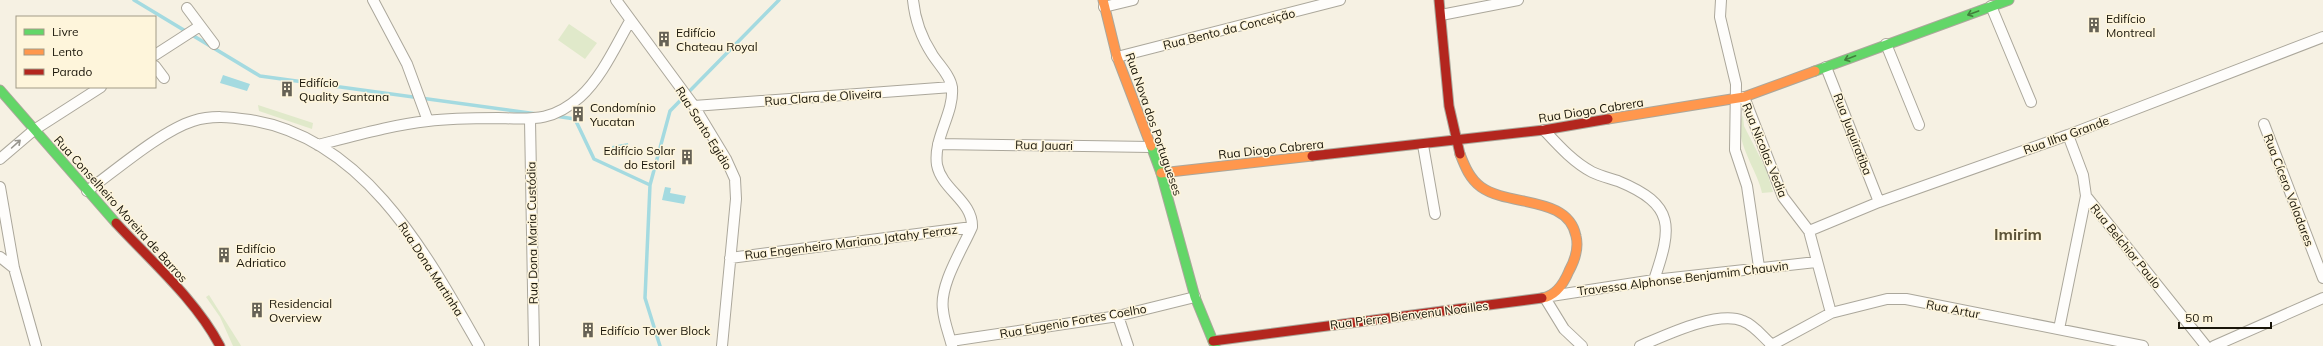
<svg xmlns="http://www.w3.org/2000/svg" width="2323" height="346" font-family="Mulish,sans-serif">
<rect width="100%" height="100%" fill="#f6f1e3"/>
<path fill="#e0e9ca" d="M569,24L597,43L585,59L558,40Z
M258,105L313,123L312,129L259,111Z
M1743,115L1744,126L1766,169L1773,192L1762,193C1758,171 1731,137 1743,115Z
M209,295L240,344L241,346H233L220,317L206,297Z"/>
<path fill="#a4dae0" d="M223,75L250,84L247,91L220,83Z
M628,143L629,152L614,154L612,146Z
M665,187L671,188L670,193L686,196L684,204L662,200Z"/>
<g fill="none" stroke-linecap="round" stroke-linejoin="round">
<path stroke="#a4dae0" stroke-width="3.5" d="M134,0L260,76L537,114
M555,116L575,119L594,159L650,185
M660,346L645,298L650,185L670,111L779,0"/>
<g stroke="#aba79b" stroke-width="12">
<path id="street" d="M373,0L407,64L428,121
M616,0L694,106L726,159L735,179L736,199L722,346
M913,0C915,20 921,37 932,54C938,64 951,76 952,88C954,114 933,138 937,165C942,190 973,201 972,227C962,250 939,285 943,310C944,322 949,334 952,346
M1721,0L1720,17L1736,84L1735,150L1747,186L1759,267
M1991,6L2031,102
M1104,7L1133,0
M187,8L214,44
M1441,15L1518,0
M1886,44L1919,125
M155,55L200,26
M1117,57L1340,0
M155,66L164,78
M1826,67L1879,202
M1744,97L1783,197L1809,231L1831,313
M694,106L952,87
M530,120L534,346
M2264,124L2323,278
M1544,130C1558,145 1573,162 1592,172C1600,176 1609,178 1618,181C1676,205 1672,227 1654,280
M2068,135L2083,175L2086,196L2206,346
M938,144L1151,147
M318,145C354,136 391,125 428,121C451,118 475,118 498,118C532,119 552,122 580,97C602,77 616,45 630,21
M1423,145L1435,214
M0,159L34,130L101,87
M0,187L14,268L36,346
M87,191C115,171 161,131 193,121C212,115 230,117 250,120C365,138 427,255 479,346
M1809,231L1879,202L2068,135L2323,37
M0,257L14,268
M730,258L972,227
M1551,296L1654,280L1816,262
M1545,298L1564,329L1582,346
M1118,316L1128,346
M2059,329L2086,196
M951,341L1118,316L1195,297
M1640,346C1664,336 1717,310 1743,321C1754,325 1762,336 1771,344
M1770,346L1831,313L1887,299H1906L2143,346
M2214,346L2323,298"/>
</g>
<g stroke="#aba79b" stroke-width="11">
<path id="fast" d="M1815,71L2009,0
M0,90L116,223
M1151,146L1161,173L1195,297L1215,346"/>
</g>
<g stroke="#aba79b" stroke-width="11">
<path id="slow" d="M1103,0L1117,57L1151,146
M1608,119L1744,97L1815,71
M1460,154C1465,167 1470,179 1481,187C1509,207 1568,195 1576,236C1579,248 1575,260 1569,271C1564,283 1556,296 1542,298
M1161,173L1312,156"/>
</g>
<g stroke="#aba79b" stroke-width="11">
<path id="jam" d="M1439,0L1449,106L1460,154
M1312,156L1544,130L1608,119
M116,223C151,261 196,300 220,346
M1213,341L1542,298"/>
</g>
<use href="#street" stroke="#fefdfb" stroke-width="10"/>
<use href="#fast" stroke="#63d668" stroke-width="9"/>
<use href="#slow" stroke="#ff974d" stroke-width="9"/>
<use href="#jam" stroke="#b3261e" stroke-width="9"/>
</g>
<defs><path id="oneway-shaft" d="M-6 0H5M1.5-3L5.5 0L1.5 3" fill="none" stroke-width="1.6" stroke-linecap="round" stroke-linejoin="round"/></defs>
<g stroke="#427f3d">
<use href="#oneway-shaft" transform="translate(1973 13) rotate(160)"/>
<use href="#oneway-shaft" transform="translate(1850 58) rotate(159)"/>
</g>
<use stroke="#97958e" href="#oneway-shaft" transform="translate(16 144) rotate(-42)"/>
<defs>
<g id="building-bare" transform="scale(1.2)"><path d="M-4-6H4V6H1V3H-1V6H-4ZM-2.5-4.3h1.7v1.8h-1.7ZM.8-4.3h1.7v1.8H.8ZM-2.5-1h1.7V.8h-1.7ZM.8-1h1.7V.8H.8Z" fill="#666255" stroke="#fef5db" stroke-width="2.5" paint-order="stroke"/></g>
</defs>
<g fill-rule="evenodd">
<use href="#building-bare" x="2094" y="25"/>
<use href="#building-bare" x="664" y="39"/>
<use href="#building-bare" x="287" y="89"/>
<use href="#building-bare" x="578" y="114"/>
<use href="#building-bare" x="687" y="157"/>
<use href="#building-bare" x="224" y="255"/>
<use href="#building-bare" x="257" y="310"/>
<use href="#building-bare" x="588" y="330"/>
</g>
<g text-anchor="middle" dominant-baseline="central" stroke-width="3" stroke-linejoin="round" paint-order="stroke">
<g font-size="12" fill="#191509" stroke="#fef5db" text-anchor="start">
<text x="2106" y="18">Edifício<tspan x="2106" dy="14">Montreal</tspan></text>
<text x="676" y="32">Edifício<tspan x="676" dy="14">Chateau Royal</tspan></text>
<text x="299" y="82">Edifício<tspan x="299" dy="14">Quality Santana</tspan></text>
<text x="590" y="107">Condomínio<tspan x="590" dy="14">Yucatan</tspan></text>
<text x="675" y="150" text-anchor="end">Edifício Solar<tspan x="675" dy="14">do Estoril</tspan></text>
<text x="236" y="248">Edifício<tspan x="236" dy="14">Adriatico</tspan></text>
<text x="269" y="303">Residencial<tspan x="269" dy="14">Overview</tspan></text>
<text x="600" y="330">Edifício Tower Block</text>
</g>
<g font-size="12" fill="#191509" stroke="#fef5db">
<text transform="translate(1229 29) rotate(-14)">Rua Bento da Conceição</text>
<text transform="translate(823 97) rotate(-4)">Rua Clara de Oliveira</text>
<text transform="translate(1591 110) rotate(-9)">Rua Diogo Cabrera</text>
<text transform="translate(1154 124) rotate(71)">Rua Nova dos Portugueses</text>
<text transform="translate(704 128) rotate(58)">Rua Santo Egidio</text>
<text transform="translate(1853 134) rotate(69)">Rua Juquiratiba</text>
<text transform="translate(2066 135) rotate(-20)">Rua Ilha Grande</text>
<text transform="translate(1044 145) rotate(1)">Rua Jauari</text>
<text transform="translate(1271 149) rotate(-6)">Rua Diogo Cabrera</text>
<text transform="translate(1765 150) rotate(68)">Rua Nicolas Vedia</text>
<text transform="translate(2289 190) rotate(69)">Rua Cícero Valadares</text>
<text transform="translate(121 209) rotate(48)">Rua Conselheiro Moreira de Barros</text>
<text transform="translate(532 233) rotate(-91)">Rua Dona Maria Custódia</text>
<text transform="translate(851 242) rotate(-7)">Rua Engenheiro Mariano Jatahy Ferraz</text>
<text transform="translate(2126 246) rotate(51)">Rua Belchior Paulo</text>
<text transform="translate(431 269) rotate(57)">Rua Dona Martinha</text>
<text transform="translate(1683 278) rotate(-7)">Travessa Alphonse Benjamim Chauvin</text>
<text transform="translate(1953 309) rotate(11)">Rua Artur</text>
<text transform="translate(1409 315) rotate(-7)">Rua Pierre Bienvenu Noailles</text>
<text transform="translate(1073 321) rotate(-10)">Rua Eugenio Fortes Coelho</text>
</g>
<g font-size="16" font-weight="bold" fill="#5c5337" stroke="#fef5db">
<text x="2018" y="234">Imirim</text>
</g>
</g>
<rect x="16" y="16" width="140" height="72" fill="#fef5db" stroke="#a29b87"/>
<rect x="24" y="29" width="20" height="6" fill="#63d668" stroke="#a29b87"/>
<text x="52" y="36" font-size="12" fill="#191509">Livre</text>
<rect x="24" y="49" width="20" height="6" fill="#ff974d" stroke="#a29b87"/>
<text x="52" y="56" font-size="12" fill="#191509">Lento</text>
<rect x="24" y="69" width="20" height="6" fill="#b3261e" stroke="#a29b87"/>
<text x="52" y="76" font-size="12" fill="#191509">Parado</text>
<path d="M2179 322v6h92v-6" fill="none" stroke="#191509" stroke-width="2"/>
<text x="2185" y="322" font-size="12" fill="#191509" stroke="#fef5db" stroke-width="3" paint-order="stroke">50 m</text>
</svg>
